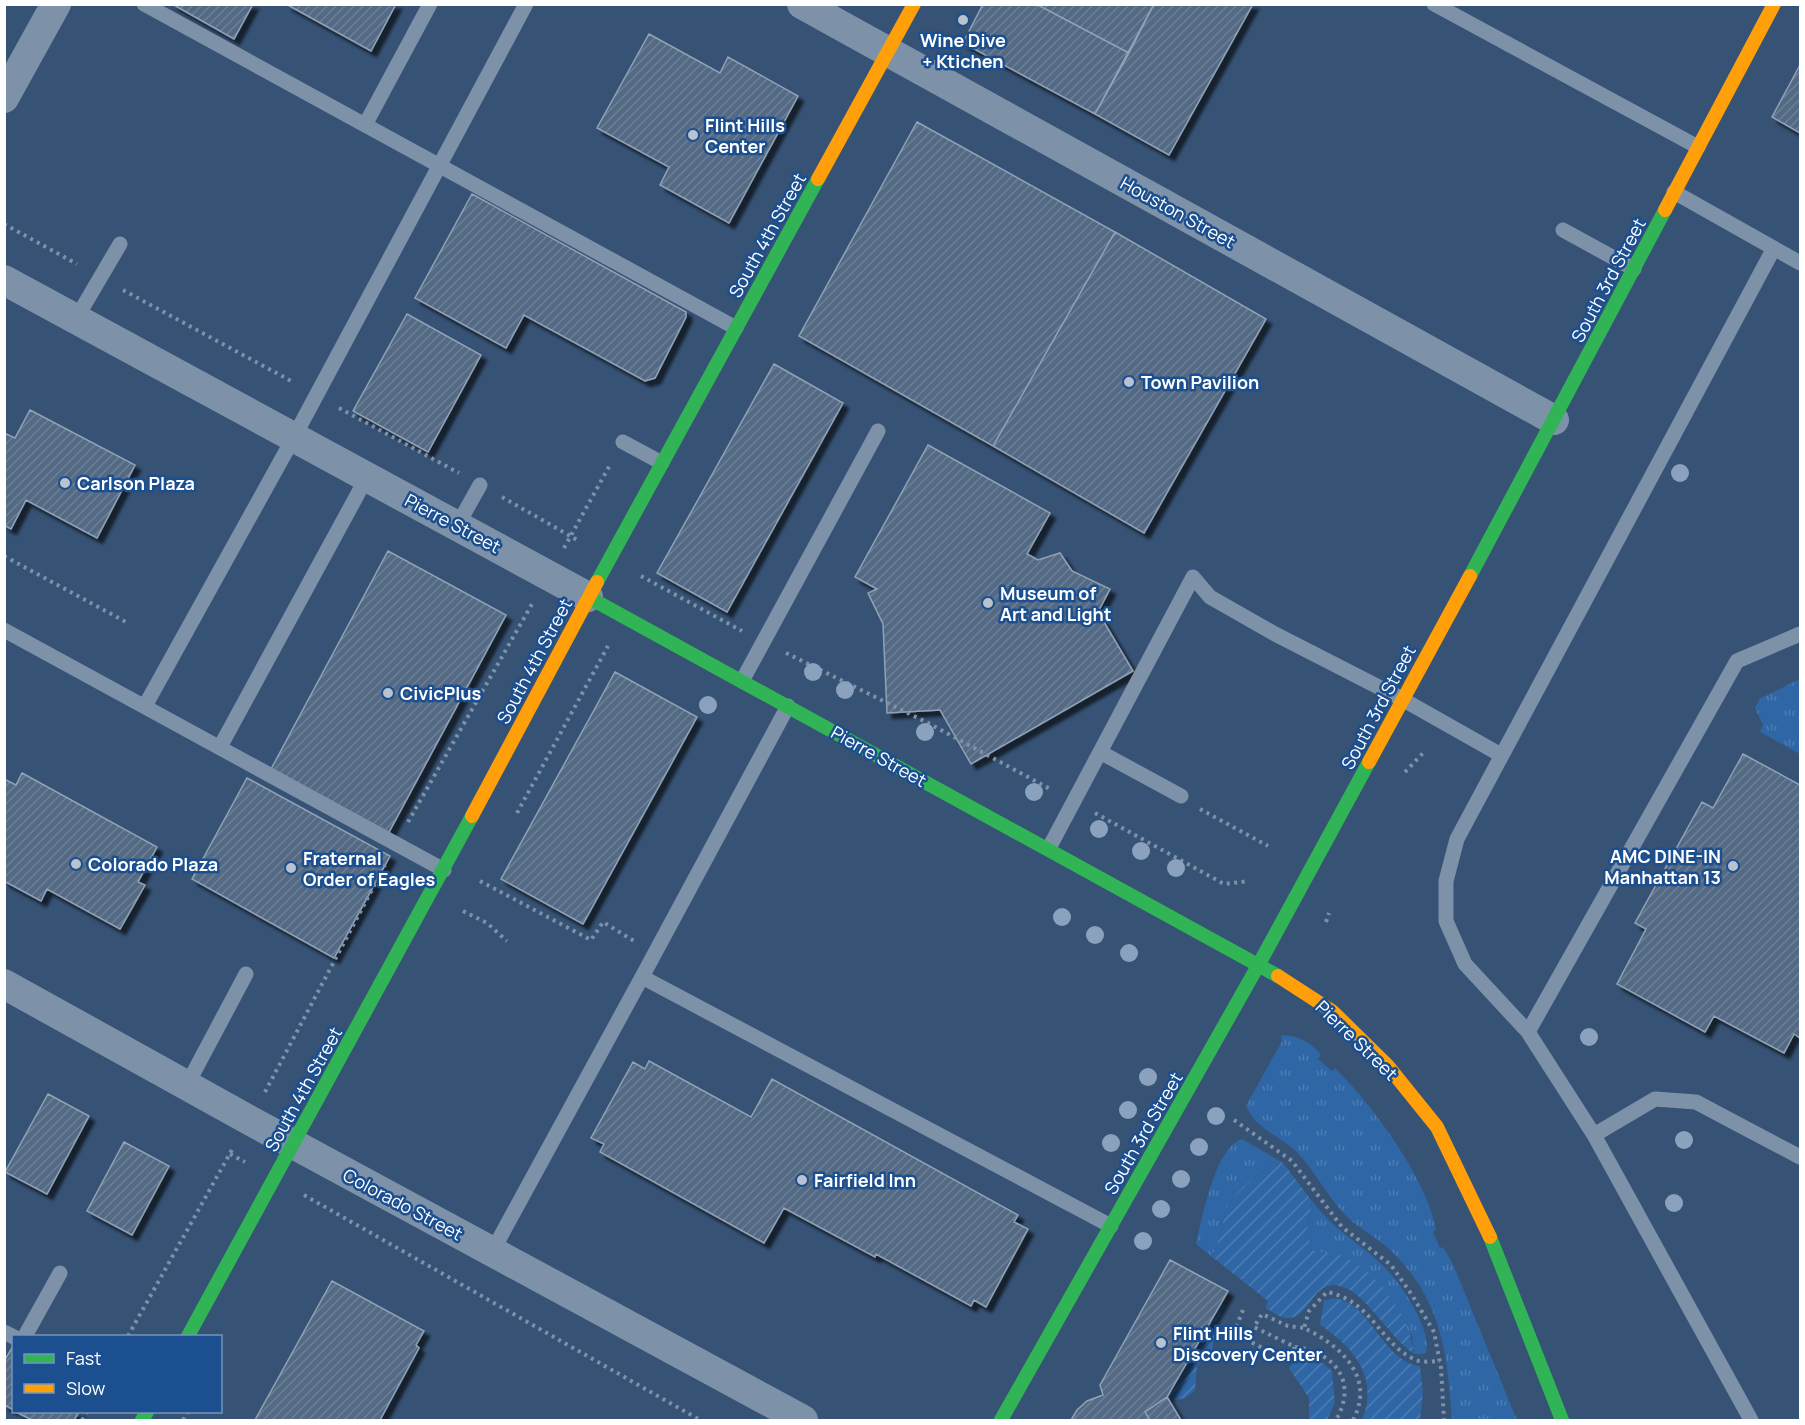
<svg xmlns="http://www.w3.org/2000/svg" width="1805" height="1425" font-family="Manrope,sans-serif">
<defs>
<pattern id="grass-tufts" width="24" height="20" patternUnits="userSpaceOnUse" patternTransform="scale(1.5)"><rect width="24" height="20" fill="#2f66a5"/><path d="M3 7l-1-3M5 7V3M7 7l1-3M15 17l-1-3M17 17v-4M19 17l1-3" fill="none" stroke="#4e7db2"/></pattern>
<pattern id="garden-furrows" width="10" height="10" patternUnits="userSpaceOnUse" patternTransform="scale(1.5)"><rect width="10" height="10" fill="#2f66a5"/><path d="M-1 1l2-2M0 10L10 0M9 11l2-2" fill="none" stroke="#4e7db2"/></pattern>
<pattern id="building-hatch" width="6" height="6" patternUnits="userSpaceOnUse" patternTransform="scale(1.5)"><rect width="6" height="6" fill="#526984"/><path d="M-1 1l2-2M0 6l6-6M5 7l2-2" fill="none" stroke="#6c8096"/></pattern>
<filter id="shadow"><feDropShadow dx="5.5" dy="5.5" stdDeviation="1.5" flood-color="#0009"/></filter>
</defs>
<rect width="100%" height="100%" fill="#365274"/>
<path fill="url(#grass-tufts)" d="M1800,679V754L1760,732L1763,725L1755,708L1759,699Z
M1281,1035C1299,1036 1310,1041 1321,1055L1318,1059L1332,1071L1335,1068C1371,1103 1428,1180 1436,1230L1433,1232L1440,1248L1443,1247L1452,1262L1517,1420H1452C1447,1353 1442,1299 1390,1250C1377,1237 1359,1229 1346,1216C1327,1196 1315,1171 1296,1151C1278,1135 1256,1129 1246,1106L1282,1041Z
M1242,1139L1283,1163C1262,1168 1234,1189 1226,1211C1221,1226 1221,1242 1211,1256L1196,1244C1202,1219 1215,1147 1242,1139Z
M1312,1201C1337,1234 1365,1245 1390,1273C1403,1287 1435,1336 1425,1354H1414L1412,1336L1312,1250L1307,1232Z"/>
<path fill="url(#garden-furrows)" d="M1283,1163L1312,1201L1307,1232L1312,1250C1322,1252 1335,1253 1345,1257C1379,1274 1410,1316 1414,1354C1391,1339 1366,1294 1343,1287C1311,1276 1312,1320 1286,1318C1279,1317 1271,1311 1265,1308L1268,1301L1211,1256C1221,1242 1221,1226 1226,1211C1234,1190 1262,1168 1283,1163Z
M1333,1298C1372,1302 1381,1361 1420,1366L1423,1392L1420,1420H1362C1379,1378 1354,1347 1320,1325L1324,1301Z
M1222,1301L1225,1305L1216,1324L1212,1351L1197,1366L1195,1390L1186,1398L1171,1401L1167,1397Z
M1306,1357L1319,1360L1332,1371L1335,1403L1327,1420H1309V1398L1289,1368L1295,1361Z"/>
<path fill="url(#building-hatch)" stroke="#92a2b6" stroke-width="1.5" filter="url(#shadow)" d="M172,4H253L234,39Z
M286,4H396L371,51Z
M983,4H1036L1129,53L1095,114L963,43Z
M1036,4H1154L1129,53Z
M1154,4H1253L1169,155L1095,114Z
M649,34L720,73L728,57L798,96L729,223L660,185L669,167L597,128Z
M1800,65V133L1772,117Z
M917,122L1115,232L993,446L799,336Z
M472,194L686,312V317L655,378L645,381L524,315L506,348L415,298Z
M1115,232L1266,319L1144,533L993,446Z
M407,314L481,355L428,452L353,411Z
M774,364L843,403L727,612L657,573Z
M30,410L135,465L97,538L26,500L11,529L4,525V433L15,438Z
M928,445L1050,513L1027,554L1038,560L1060,553L1072,571L1110,589L1098,612L1133,671L971,764L940,710L887,713L883,624L868,593L877,589L855,577Z
M388,551L506,615L388,834L270,771Z
M615,672L697,717L583,924L501,879Z
M1743,754L1800,785V1038L1794,1034L1784,1053L1714,1016L1705,1032L1617,984L1646,929L1635,923L1702,802L1713,808Z
M22,773L157,847L138,882L145,885L120,929L47,889L41,901L4,881V779L16,785Z
M247,778L390,856L334,958L192,879Z
M649,1061L751,1117L772,1079L1018,1215L1014,1222L1028,1229L986,1307L974,1300L971,1306L876,1254L875,1257L784,1208L764,1243L600,1152L604,1144L591,1138L633,1062L645,1069Z
M48,1094L89,1116L47,1194L5,1172Z
M124,1142L169,1166L132,1235L87,1211Z
M1170,1260L1228,1291L1167,1397L1145,1412L1150,1420H1071L1077,1410L1087,1401L1103,1395L1100,1385Z
M332,1281L424,1331L416,1345L419,1348L380,1420H255Z
M12,1348H14V1410L4,1405V1361Z
M1167,1397L1181,1420H1150L1145,1412Z
M16,1412H79L74,1420H32Z"/>
<g fill="none" stroke-linecap="round" stroke-linejoin="round">
<path stroke="#7d92a8" stroke-width="4" stroke-dasharray="3 4.5" stroke-linecap="butt" d="M4,224L77,264
M123,290L293,382
M339,408L459,473
M502,497L579,541
M564,548L611,463
M4,556L126,622
M641,576L742,631
M786,653L928,723L1052,790
M1405,772L1425,751
M1200,809L1268,846
M517,813L608,646
M1095,813L1224,884L1249,881
M408,822L532,604
M480,881L591,940L603,922L634,941
M463,911L487,923L507,941
M1326,922L1329,913
M265,1092L385,865
M1234,1120L1292,1161L1342,1227L1391,1265L1412,1295L1434,1332L1441,1368L1444,1420
M230,1154L245,1162
M304,1195L700,1420
M1243,1310L1234,1333L1287,1361L1295,1347L1254,1327L1262,1314L1288,1326L1304,1328
M128,1336L233,1148
M1295,1347C1335,1352 1358,1382 1336,1420
M82,1420L87,1412
M183,1420L188,1412
M1353,1420C1376,1377 1340,1345 1304,1328L1309,1311L1327,1292C1373,1301 1380,1345 1416,1360C1423,1363 1433,1361 1440,1361"/>
<path stroke="#7d92a8" stroke-width="15" d="M144,4L736,328
M1434,4L1698,147
M365,125L430,4
M1674,192L1800,263
M1563,230L1634,269
M76,319L120,244
M623,442L662,463
M457,526L480,485
M4,630L444,870
M742,681L878,431
M145,706L294,437L526,4
M220,747L367,477
M1100,752L1181,796
M1049,848L1193,577L1210,597L1275,634L1402,699L1501,755
M642,977L788,706
M1528,1032L1737,661L1800,634
M187,1085L246,974
M1594,1135L1655,1099L1696,1102L1800,1157
M492,1252L642,977L1111,1226
M4,1332L14,1337
M25,1336L60,1273
M1751,1420L1594,1135L1528,1032L1465,964L1446,921V881L1457,839L1774,248"/>
<path stroke="#7d92a8" stroke-width="30" d="M802,4L1554,420
M4,98L56,4
M4,280L588,597
M4,984L249,1120L803,1420"/>
<path stroke="#30b455" stroke-width="14" d="M1470,576L1665,210
M597,582L818,179
M588,597L1278,976
M1490,1237L1562,1420
M188,1336L472,816
M142,1420L147,1412
M1001,1420L1259,964L1369,762"/>
<path stroke="#ff9f0a" stroke-width="14" d="M818,179L914,4
M1665,210L1774,4
M1369,762L1470,576
M472,816L597,582
M1278,976L1332,1011L1387,1065L1437,1127L1490,1237"/>
</g>
<g fill="#8aa2be">
<circle cx="1680" cy="473" r="9"/>
<circle cx="813" cy="672" r="9"/>
<circle cx="845" cy="690" r="9"/>
<circle cx="708" cy="705" r="9"/>
<circle cx="925" cy="732" r="9"/>
<circle cx="1034" cy="792" r="9"/>
<circle cx="1099" cy="829" r="9"/>
<circle cx="1141" cy="851" r="9"/>
<circle cx="1176" cy="868" r="9"/>
<circle cx="1062" cy="917" r="9"/>
<circle cx="1095" cy="935" r="9"/>
<circle cx="1129" cy="953" r="9"/>
<circle cx="1589" cy="1037" r="9"/>
<circle cx="1148" cy="1077" r="9"/>
<circle cx="1128" cy="1110" r="9"/>
<circle cx="1216" cy="1116" r="9"/>
<circle cx="1684" cy="1140" r="9"/>
<circle cx="1111" cy="1143" r="9"/>
<circle cx="1199" cy="1147" r="9"/>
<circle cx="1181" cy="1179" r="9"/>
<circle cx="1674" cy="1203" r="9"/>
<circle cx="1161" cy="1209" r="9"/>
<circle cx="1143" cy="1241" r="9"/>
</g>
<g fill="#b9c2ce" stroke="#1b4f8f" stroke-width="2">
<circle cx="963" cy="20" r="6"/>
<circle cx="693" cy="135" r="6"/>
<circle cx="1129" cy="382" r="6"/>
<circle cx="65" cy="483" r="6"/>
<circle cx="988" cy="603" r="6"/>
<circle cx="388" cy="693" r="6"/>
<circle cx="76" cy="864" r="6"/>
<circle cx="1733" cy="866" r="6"/>
<circle cx="291" cy="868" r="6"/>
<circle cx="802" cy="1180" r="6"/>
<circle cx="1161" cy="1343" r="6"/>
</g>
<g text-anchor="middle" dominant-baseline="central" stroke-width="5" stroke-linejoin="round" paint-order="stroke">
<g font-size="18" font-weight="bold" fill="#fff" stroke="#1b4f8f" text-anchor="start">
<text x="963" y="40" text-anchor="middle">Wine Dive<tspan x="963" dy="21">+ Ktichen</tspan></text>
<text x="705" y="125">Flint Hills<tspan x="705" dy="21">Center</tspan></text>
<text x="1141" y="382">Town Pavilion</text>
<text x="77" y="483">Carlson Plaza</text>
<text x="1000" y="593">Museum of<tspan x="1000" dy="21">Art and Light</tspan></text>
<text x="400" y="693">CivicPlus</text>
<text x="1721" y="856" text-anchor="end">AMC DINE-IN<tspan x="1721" dy="21">Manhattan 13</tspan></text>
<text x="303" y="858">Fraternal<tspan x="303" dy="21">Order of Eagles</tspan></text>
<text x="88" y="864">Colorado Plaza</text>
<text x="814" y="1180">Fairfield Inn</text>
<text x="1173" y="1333">Flint Hills<tspan x="1173" dy="21">Discovery Center</tspan></text>
</g>
<g font-size="18" fill="#fff" stroke="#1b4f8f">
<text transform="translate(1178 212) rotate(29)">Houston Street</text>
<text transform="translate(767 235) rotate(-61)">South 4th Street</text>
<text transform="translate(1608 280) rotate(-62)">South 3rd Street</text>
<text transform="translate(453 523) rotate(28)">Pierre Street</text>
<text transform="translate(534 661) rotate(-62)">South 4th Street</text>
<text transform="translate(1378 707) rotate(-62)">South 3rd Street</text>
<text transform="translate(879 756) rotate(29)">Pierre Street</text>
<text transform="translate(1357 1040) rotate(44)">Pierre Street</text>
<text transform="translate(303 1089) rotate(-61)">South 4th Street</text>
<text transform="translate(1143 1133) rotate(-60)">South 3rd Street</text>
<text transform="translate(403 1204) rotate(28)">Colorado Street</text>
</g>
</g>
<rect width="1805" height="1425" fill="none" stroke="#ffffff" stroke-width="12"/>
<rect x="12" y="1335" width="210" height="78" fill="#1b4f8f" stroke="#7695bc" stroke-width="1.5"/>
<rect x="24" y="1354" width="30" height="9" fill="#30b455" stroke="#7695bc" stroke-width="1.5"/>
<text x="66" y="1365" font-size="18" fill="#ffffff">Fast</text>
<rect x="24" y="1384" width="30" height="9" fill="#ff9f0a" stroke="#7695bc" stroke-width="1.5"/>
<text x="66" y="1395" font-size="18" fill="#ffffff">Slow</text>
</svg>
